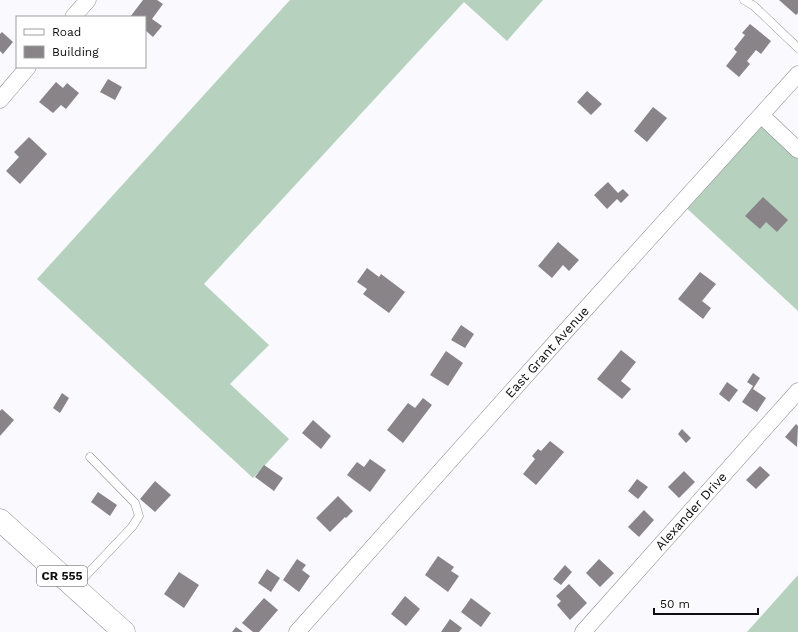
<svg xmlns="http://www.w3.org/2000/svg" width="798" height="632" font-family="'Work Sans',sans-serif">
<rect width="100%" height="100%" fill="#f9f9fe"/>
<path fill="#b6d2be" d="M290,0H543L507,41L464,2L204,284L269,345L230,384L289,439L253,478L37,279Z
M759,117L798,149V311L681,203Z
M798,575V632H747Z"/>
<path fill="#898487" d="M143,0H157L163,4L152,19L162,26L153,37L145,30V17H130Z
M779,0H798V13L796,15Z
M750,24L771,41L761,54L756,50L747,61L750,64L739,77L726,66L737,52L734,49L745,35L742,33Z
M2,32L13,42L3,54L0,51V34Z
M108,79L122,87L115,100L100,92Z
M56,82L63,88L67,83L79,93L66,109L61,105L53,113L39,102Z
M587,91L602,104L591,115L577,102Z
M653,107L667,118L647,142L634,131Z
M29,137L47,154L20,184L6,171L19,157L14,152Z
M608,182L618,193L623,189L629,195L621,203L617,199L607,209L594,195Z
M763,197L788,220L777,232L766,222L760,229L745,216Z
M558,242L579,260L569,271L563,265L552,278L538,266Z
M367,268L379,277L381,274L405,292L389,313L363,294L367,289L357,282Z
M700,272L716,284L702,301L711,308L703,319L678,299Z
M461,325L474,334L465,348L451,340Z
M621,350L636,362L621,381L631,389L622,399L597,379Z
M446,351L463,363L448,386L430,375Z
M753,373L760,378L753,389L766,398L757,412L742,402L753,386L747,382Z
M727,382L738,390L729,402L719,394Z
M62,393L69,398L60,413L53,408Z
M423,398L432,405L403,443L387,430L408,403L415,408Z
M2,409L14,420L0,436V411Z
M313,420L331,436L321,449L302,433Z
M796,424L798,426L797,447L785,437Z
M682,429L691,438L686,443L678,434Z
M550,441L564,452L536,485L523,474L535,459L532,456L538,449L541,451Z
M370,459L386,470L370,492L347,475L357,462L364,467Z
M264,465L283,478L274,491L255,477Z
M760,466L770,475L756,489L746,480Z
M684,471L695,482L679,498L668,487Z
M637,479L648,487L638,499L628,491Z
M155,481L171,495L155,512L140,499Z
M98,492L117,505L110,516L91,502Z
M338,496L353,511L346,518L345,517L330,532L316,518Z
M644,510L654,520L639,537L628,527Z
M438,556L454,567L451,571L459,576L448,592L425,575Z
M297,559L306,565L302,570L310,576L299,592L283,580Z
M599,559L614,573L600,587L586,573Z
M565,565L572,572L561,585L553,579Z
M267,569L280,578L271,592L258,583Z
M179,572L199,585L184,608L164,594Z
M569,584L587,603L570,620L557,605L561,601L556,596Z
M405,596L420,609L406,626L391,614Z
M264,598L278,610L259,632H253L242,623Z
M471,598L491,613L481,627L461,612Z
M450,619L462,628L459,632H441Z
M236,627L243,632H232Z"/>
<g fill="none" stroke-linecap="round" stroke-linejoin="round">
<g stroke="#8c8c91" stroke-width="9">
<path id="service" d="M744,0L754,6L798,48
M75,587L132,527L139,516L135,503L90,457"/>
</g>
<g stroke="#8c8c91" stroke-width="17">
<path id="minor" d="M73,17L88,0
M0,100L28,67
M761,115L798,150
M297,632L562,335L798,74
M583,632L798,391"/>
</g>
<g stroke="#8c8c91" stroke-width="23">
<path id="primary" d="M0,520L124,632"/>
</g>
<use href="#service" stroke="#fff" stroke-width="8"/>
<use href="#minor" stroke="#fff" stroke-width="16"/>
<use href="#primary" stroke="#fff" stroke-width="22"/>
</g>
<g text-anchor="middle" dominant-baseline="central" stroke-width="3" stroke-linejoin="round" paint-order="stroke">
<rect fill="#fff" stroke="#565658" stroke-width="1" x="37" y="566" width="50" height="20" rx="3"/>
<g font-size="12" font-weight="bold" fill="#0e0e10">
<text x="62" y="576">CR 555</text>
</g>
<g font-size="13" fill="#0e0e10" stroke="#fff">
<text transform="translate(547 352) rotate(-48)">East Grant Avenue</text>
<text transform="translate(691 511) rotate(-48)">Alexander Drive</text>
</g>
</g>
<rect x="16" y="16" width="130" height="52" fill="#ffffff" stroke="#9f9f9f"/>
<rect x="24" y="29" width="20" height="6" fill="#ffffff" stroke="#9f9f9f"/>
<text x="52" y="36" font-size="12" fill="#0e0e10">Road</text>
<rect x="24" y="46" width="20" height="12" fill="#898487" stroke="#9f9f9f"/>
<text x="52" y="56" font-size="12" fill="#0e0e10">Building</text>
<path d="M654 608v6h104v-6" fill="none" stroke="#0e0e10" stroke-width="2"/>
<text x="660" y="608" font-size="12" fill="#0e0e10" stroke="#ffffff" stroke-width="3" paint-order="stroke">50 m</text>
</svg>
